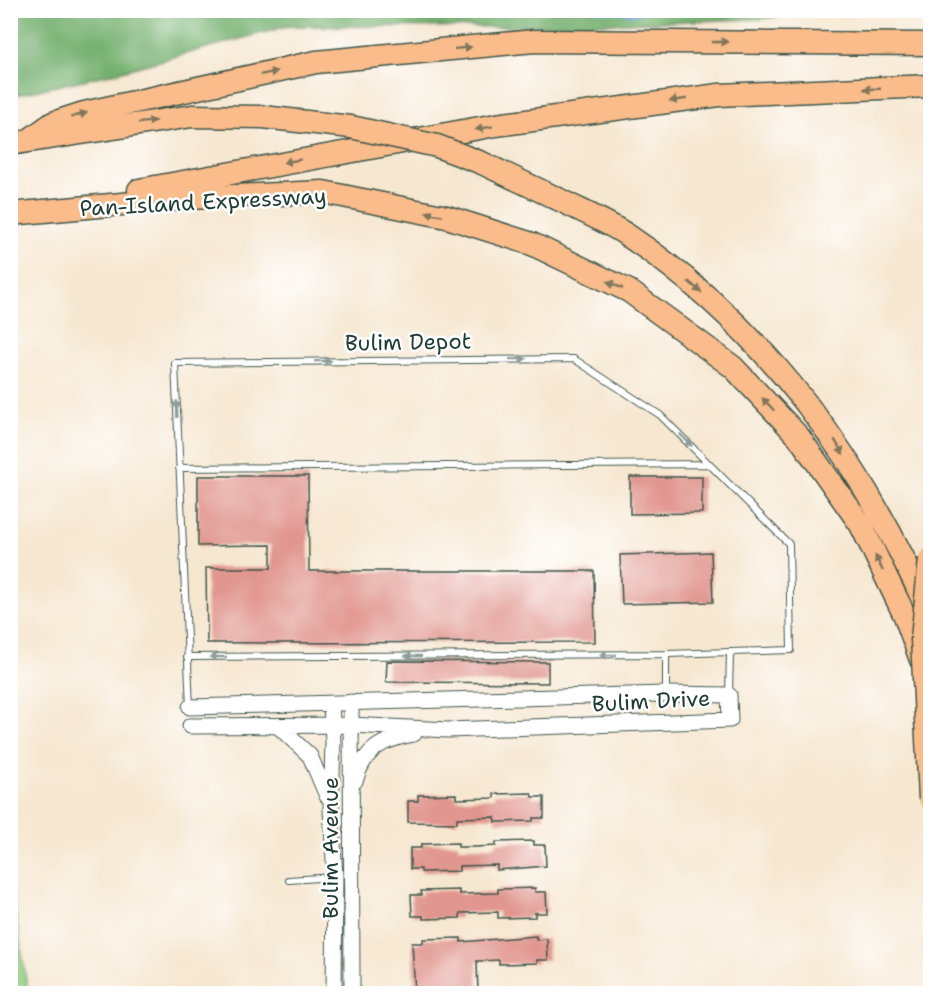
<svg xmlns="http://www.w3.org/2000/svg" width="941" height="1004" font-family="'Shantell Sans',sans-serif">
<rect width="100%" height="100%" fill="#fff"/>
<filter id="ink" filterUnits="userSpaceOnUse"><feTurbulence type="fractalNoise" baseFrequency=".0167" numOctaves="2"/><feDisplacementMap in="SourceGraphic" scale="12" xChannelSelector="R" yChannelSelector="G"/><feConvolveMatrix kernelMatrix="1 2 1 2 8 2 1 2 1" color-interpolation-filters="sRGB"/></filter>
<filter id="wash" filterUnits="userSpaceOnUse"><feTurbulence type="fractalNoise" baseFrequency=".008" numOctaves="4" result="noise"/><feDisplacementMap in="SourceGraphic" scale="24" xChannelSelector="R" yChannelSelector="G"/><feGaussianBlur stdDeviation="1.35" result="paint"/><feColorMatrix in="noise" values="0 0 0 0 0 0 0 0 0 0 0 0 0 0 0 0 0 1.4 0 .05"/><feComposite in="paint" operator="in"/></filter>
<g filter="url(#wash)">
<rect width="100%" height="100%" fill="#f6e7d0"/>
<path fill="#92cc80" stroke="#58845a" stroke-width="1.5" d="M11,884L28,993H11Z"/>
<path fill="#75b06e" stroke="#4a7651" stroke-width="1.5" d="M10,11L11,10L823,11L760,19L494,27L288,26L115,73L11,96Z"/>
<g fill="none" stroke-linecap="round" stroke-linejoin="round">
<path stroke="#6c9ed7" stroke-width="3" d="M595,10L636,14L647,10"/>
</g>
<g id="blocks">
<path fill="#e1968f" d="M198,476H308L309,571H594L595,642L207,643L206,568H271V545L198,546Z
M630,477H702V513L630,514Z
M711,552L713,602L622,604L620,555Z
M387,661L548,662V683L386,682Z
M531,793L532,797H544V818H533V821L496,822L495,817L457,818V823L408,822V801H418V795L456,794V799L494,798V794Z
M534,841V845H545L546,866L497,870V865L459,866V871L421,872V869H410V848H421V844L458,843V847H475L496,846V842Z
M535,888V892H546L547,913H535V917L498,918V912L460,913V918L423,919V916H412L411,895H422L421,891L459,890V894L498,893V889Z
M536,936V940L547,939L548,960H537V963L499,964V960L477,961L478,993H415L412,943H423V939L461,938V942Z"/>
</g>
</g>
<g filter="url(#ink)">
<use href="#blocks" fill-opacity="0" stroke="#3f564b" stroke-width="1.5"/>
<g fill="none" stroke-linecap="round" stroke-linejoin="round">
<g stroke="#3f564b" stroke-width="8">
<path id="service" d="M179,468L710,464
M187,657L666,654L791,650L789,544L660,415L574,359L175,363L190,707
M666,693V654
M729,694L730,652
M289,880L334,877"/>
</g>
<g stroke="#3f564b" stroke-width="17">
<path id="tertiary" d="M351,702L352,994
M331,703L333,742L331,810L335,877L334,994
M190,707L666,694L729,695L730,720L448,730L351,725L190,726
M279,727L310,756L327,796
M355,781C365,748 382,740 414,734"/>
</g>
<g stroke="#3f564b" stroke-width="25">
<path id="motorway" d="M28,141L53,123L84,113L316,62L534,41L930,44
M10,144L192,116L263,117L351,127
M139,190L496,125L719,95L930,86
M558,199C581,211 606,221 627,235C765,327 863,462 929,613
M10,214L189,198L323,192L447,217L532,244L629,291L733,367L799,437L861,525L905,616L921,660"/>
</g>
<use href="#service" stroke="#fff" stroke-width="6"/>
<use href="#tertiary" stroke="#fff" stroke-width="15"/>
<use href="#motorway" stroke="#f9bc8a" stroke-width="22"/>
<g stroke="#3f564b" stroke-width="25" stroke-linecap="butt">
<path id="motorway-bridge" d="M351,127L437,146L482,163L558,199
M930,559L922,639L930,799"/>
</g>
<use href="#motorway-bridge" stroke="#f9bc8a" stroke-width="22"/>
</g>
<defs><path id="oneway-solid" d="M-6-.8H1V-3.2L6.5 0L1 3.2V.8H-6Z" transform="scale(1.5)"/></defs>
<g fill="#81765b">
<use href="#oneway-solid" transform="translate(720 42)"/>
<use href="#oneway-solid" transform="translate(463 48) rotate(-6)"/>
<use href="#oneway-solid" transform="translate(269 73) rotate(-12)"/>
<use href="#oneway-solid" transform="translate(872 89) rotate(178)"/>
<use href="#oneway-solid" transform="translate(678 100) rotate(172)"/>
<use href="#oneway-solid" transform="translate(79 115) rotate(-16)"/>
<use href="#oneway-solid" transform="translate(147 122) rotate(-7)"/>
<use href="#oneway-solid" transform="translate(484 128) rotate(170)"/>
<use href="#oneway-solid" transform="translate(292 161) rotate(170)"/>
<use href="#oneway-solid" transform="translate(434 214) rotate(-169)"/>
<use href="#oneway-solid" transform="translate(615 285) rotate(-154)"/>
<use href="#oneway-solid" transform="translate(695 287) rotate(41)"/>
<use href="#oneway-solid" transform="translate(768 404) rotate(-134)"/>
<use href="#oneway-solid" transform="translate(839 447) rotate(59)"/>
<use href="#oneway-solid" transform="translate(879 563) rotate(-116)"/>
</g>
<g fill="#8f9e9a">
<use href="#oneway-solid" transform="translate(518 359) rotate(-1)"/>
<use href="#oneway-solid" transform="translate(323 361) rotate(-1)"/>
<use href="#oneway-solid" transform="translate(177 409) rotate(-92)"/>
<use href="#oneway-solid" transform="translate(686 440) rotate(45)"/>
<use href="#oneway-solid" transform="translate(608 655) rotate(180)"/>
<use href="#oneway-solid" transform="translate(413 656) rotate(180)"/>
<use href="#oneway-solid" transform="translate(218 657) rotate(180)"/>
</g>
</g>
<g text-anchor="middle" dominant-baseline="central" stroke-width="5" stroke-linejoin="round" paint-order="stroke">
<g font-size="22" fill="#1f3d34" stroke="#fff">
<text transform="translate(203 202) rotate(-3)">Pan-Island Expressway</text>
<text transform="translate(408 342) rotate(-1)">Bulim Depot</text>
<text transform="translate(651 701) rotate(-3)">Bulim Drive</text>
<text transform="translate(330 848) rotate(-90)">Bulim Avenue</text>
</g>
</g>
<rect width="941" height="1004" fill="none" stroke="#fff" stroke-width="36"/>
</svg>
